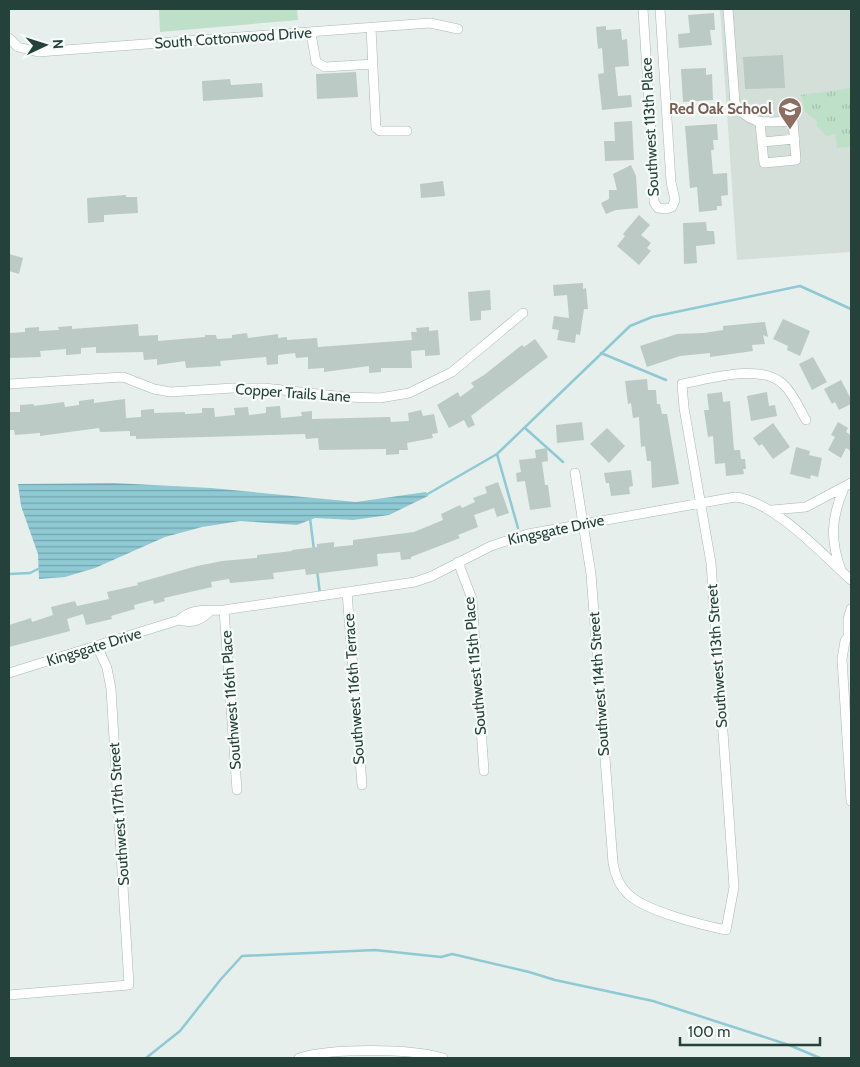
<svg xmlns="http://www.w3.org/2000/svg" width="860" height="1067" font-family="Cabin,sans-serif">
<defs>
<pattern id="park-tufts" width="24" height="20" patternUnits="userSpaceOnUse" patternTransform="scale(1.25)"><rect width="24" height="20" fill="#bfe0c8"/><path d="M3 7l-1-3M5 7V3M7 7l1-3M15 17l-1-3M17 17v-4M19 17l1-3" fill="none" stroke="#a4c1ad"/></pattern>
<pattern id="water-rules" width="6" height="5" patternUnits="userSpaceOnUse" patternTransform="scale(1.25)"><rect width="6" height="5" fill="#8ec9d4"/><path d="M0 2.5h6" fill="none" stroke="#74a5ad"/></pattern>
</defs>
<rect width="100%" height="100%" fill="#e6efeb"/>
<path fill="#d4dfda" d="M720,9H851V252L737,260Z"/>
<path fill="#bfe0c8" d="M159,9H297L298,20L160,32Z"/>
<path fill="url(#park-tufts)" d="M851,88V147L837,148L835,134L826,136L817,126V121L805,112L801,95Z"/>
<path fill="url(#water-rules)" d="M114,483L211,488L356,502L426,492L428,496L389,515L353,520L315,518L297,525L240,521L202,527L165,537L95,568L65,577L39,579L38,554L21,506L18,484Z"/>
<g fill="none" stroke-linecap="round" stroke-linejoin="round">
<path stroke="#8ec9d4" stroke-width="2.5" d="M601,353L666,380
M525,428L563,462
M497,454L518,528
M426,495L497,454L630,326L652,317L800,286L851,309
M310,518L314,550
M317,570L320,594
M9,574L30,573L40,568
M146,1058L180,1031L221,979L242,956L375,950L441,957L452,954L529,972L555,980L653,1001L789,1045L820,1058"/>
</g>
<path fill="#bbcac4" d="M714,13L715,30H710L712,45L679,48L678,34L690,33L688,15Z
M606,26V30L621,29L622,40L627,39L629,66L615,67L618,96L631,95L632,107L602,110L598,74L604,73L602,48L598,49L596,27Z
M783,55L785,88L745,89L743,57Z
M706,68V75L712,74L713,100L683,102L681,69Z
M356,72L358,97L317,99L316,74Z
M230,79L231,85L262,83L263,97L203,101L202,81Z
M632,121L634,160L605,161L604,141H615L614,122Z
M717,124L718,140H713L714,150H711L713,174L727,173L728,195L721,196L722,206H717V210L699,212L697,187L690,188L685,126Z
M631,165L636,176L638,208L616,210L606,214L601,203L609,199V190H617L613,174Z
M443,181L445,196L421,198L420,184Z
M126,195V197H137L138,213L104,215V222L88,223L87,198Z
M639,215L650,225L641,235L651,243L647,248L651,251L639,265L617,246L625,236L623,234Z
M706,222L707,231H714L715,244L696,246L697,263L684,264L683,223Z
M9,254L23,258L19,274L9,271Z
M583,283V289L586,288L588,309H584L580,335L576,334L575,343L557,340L559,330L552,329L554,316L569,318L567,295L554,296L553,285Z
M490,290L491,310L481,311V320L470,321L468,292Z
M783,319L810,331L800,356L787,350L788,346L773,339Z
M765,322L768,337L763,335L765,344L752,345L753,351L710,357V353L680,356L647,367L640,346L677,334L704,333L723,330V326Z
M138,324L139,336L158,335V341L205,337V335H216L217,339L232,338V335L247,333L248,338L278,334V338L287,337V340L317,338L318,347L412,340L411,332H417L416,328L429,327V331L438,330L440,355L425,356V350L411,351L412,368H381V372L369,373V366L324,372V368L308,369V357L296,358L295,353L278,355V364L267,365L266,357L220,361L221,366L186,368L185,361L157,365V359L144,360L143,352L96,353V347L81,348V354L66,355V349L40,351L41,357L9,358V333L25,332V328L39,327V331L59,330L58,327L72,326V329Z
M535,339L548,357L471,416L475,425L468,428L464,420L449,428L437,405L458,392L460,397L474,387L471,383L484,375L522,345L524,347Z
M813,357L827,382L812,390L799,364Z
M647,379L648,390H656L657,404H660L662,414H667L679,484L652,488L651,461H647L645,446L641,447L639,417L633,418L631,403L628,404L625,381Z
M841,380L851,399V404L839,410L835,402L832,404L824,389Z
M722,392L723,402L730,401L734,450H740L741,459H745L746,469H743L744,474L726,476L725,463L715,464L713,436L708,437L704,410H709L707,394Z
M767,392L769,406L775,405L777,416L751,421L747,396Z
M94,399V403L125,399L126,418L141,417V410L154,409V413L185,412V414L202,413V408H214L215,417L235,415L234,408L248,407L249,415L266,413V407L280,406L281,418L302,416L301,412L312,411V419L390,417L391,422L409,421L408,413L421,410L423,416L434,414L438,433L432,434L433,438L407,443L408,450H399V454L386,455V449L319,450L318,438L306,439L305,434L136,439V436H130V431L100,432L99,428L40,436V433L15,435L14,430H9V412H20V405L34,404V406L64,402L65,407L79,405V401Z
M582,422L584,440L557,443L556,425Z
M838,422L848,428L846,432L851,435V451L846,448L841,458L828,450L835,437L831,435Z
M773,423L790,447L773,459L762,444L759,446L753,438Z
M607,428L625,446L609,463L590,444Z
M796,447L810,451L809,455L822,458L818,477L811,475L810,479L790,474Z
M547,448L548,461L542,462L545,485H548L551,507L530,510L525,481L517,482L516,473L521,472L519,460L536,458L535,450Z
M631,470L633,486L629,487L630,494L611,496L609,483H606L604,473Z
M498,482L509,513L497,517L494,508L474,515L478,527L458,535L460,538L411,557V559L401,560L400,552L377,554L378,566L306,575L305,569L273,573L274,579L230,583L229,579L211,582L212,587L164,598L165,601L154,604L153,600L134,605L135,609L111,616L112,619L86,625L83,614L67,619L70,631L9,647V625L31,618L32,622L53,615L51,607L75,601L77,606L109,599L107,592L138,585L137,583L197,566L222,561L257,558V555L292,551V550L317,547V544L334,542V547L353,545V540L414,532L443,520L441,514L460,505L462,508L475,502L473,498L487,493L485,487Z"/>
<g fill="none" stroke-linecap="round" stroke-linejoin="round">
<g stroke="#a8b8b2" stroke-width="10">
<path id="minor" d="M643,9L654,180V202L658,208L666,209L672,207L675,200L671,182L660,9
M728,9L735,103C750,127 768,122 793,121L796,160L764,163L760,123
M371,28L376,128L380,131H407
M311,33L316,62L325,67L373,64
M9,38L18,47L38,52L430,23L458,29
M762,142L795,139
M9,384L123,377L154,389L170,392L233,388H264L345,397L380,398L409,393L452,372L523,313
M575,473L591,574L613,863C615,875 619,886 628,894C645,911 702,925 726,930L734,887L711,563L684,408L682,384C709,379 761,363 783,384C793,393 799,408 806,420
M772,510L806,507L851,483
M458,562L472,599L484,771
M841,570C830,540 831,518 844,488
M347,592L362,785
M224,610L237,790
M179,620C191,624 202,620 210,611
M851,633L845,641L842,659L851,801
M848,636V619L851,609
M9,673L179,620C192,607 207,611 224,610L415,582L432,576L491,546L528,534L735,497C774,501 822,554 851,580
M9,995L129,985L111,689L107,668L97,646
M299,1058C332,1048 409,1048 443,1058"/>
</g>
<use href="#minor" stroke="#fff" stroke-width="9"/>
</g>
<defs>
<g id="school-pin" transform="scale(1.25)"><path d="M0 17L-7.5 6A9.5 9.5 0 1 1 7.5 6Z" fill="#8d6e63" stroke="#f7fbf9"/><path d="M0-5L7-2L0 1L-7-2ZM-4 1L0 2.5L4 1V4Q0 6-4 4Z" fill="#fff"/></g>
</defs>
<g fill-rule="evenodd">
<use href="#school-pin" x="790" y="109"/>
</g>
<g text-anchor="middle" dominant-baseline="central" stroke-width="4.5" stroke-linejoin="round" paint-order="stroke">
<g font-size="15" fill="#24423a" stroke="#f7fbf9">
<text transform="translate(233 38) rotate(-4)">South Cottonwood Drive</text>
<text transform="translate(650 127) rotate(-93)">Southwest 113th Place</text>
<text transform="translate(293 393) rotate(4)">Copper Trails Lane</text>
<text transform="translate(556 530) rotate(-12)">Kingsgate Drive</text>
<text transform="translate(94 647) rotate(-17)">Kingsgate Drive</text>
<text transform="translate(717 656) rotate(-94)">Southwest 113th Street</text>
<text transform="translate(475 666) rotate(-95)">Southwest 115th Place</text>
<text transform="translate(599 684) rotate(-94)">Southwest 114th Street</text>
<text transform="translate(354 689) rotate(-94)">Southwest 116th Terrace</text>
<text transform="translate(231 700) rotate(-94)">Southwest 116th Place</text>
<text transform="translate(119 814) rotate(-94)">Southwest 117th Street</text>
</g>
<g font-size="15" font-weight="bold" fill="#785e54" stroke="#f7fbf9" text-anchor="end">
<text x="772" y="109">Red Oak School</text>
</g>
</g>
<rect width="860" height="1067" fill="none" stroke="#24423a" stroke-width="20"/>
<g transform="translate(45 45) rotate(86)" stroke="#f7fbf9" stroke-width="4" paint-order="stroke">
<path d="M0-4L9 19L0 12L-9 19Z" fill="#24423a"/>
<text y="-8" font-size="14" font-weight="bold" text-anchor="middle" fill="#24423a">N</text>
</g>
<path d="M680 1037v8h140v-8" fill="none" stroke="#24423a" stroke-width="2.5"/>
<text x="688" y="1037" font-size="15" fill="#24423a" stroke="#f7fbf9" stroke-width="4" paint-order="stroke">100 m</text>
</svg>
